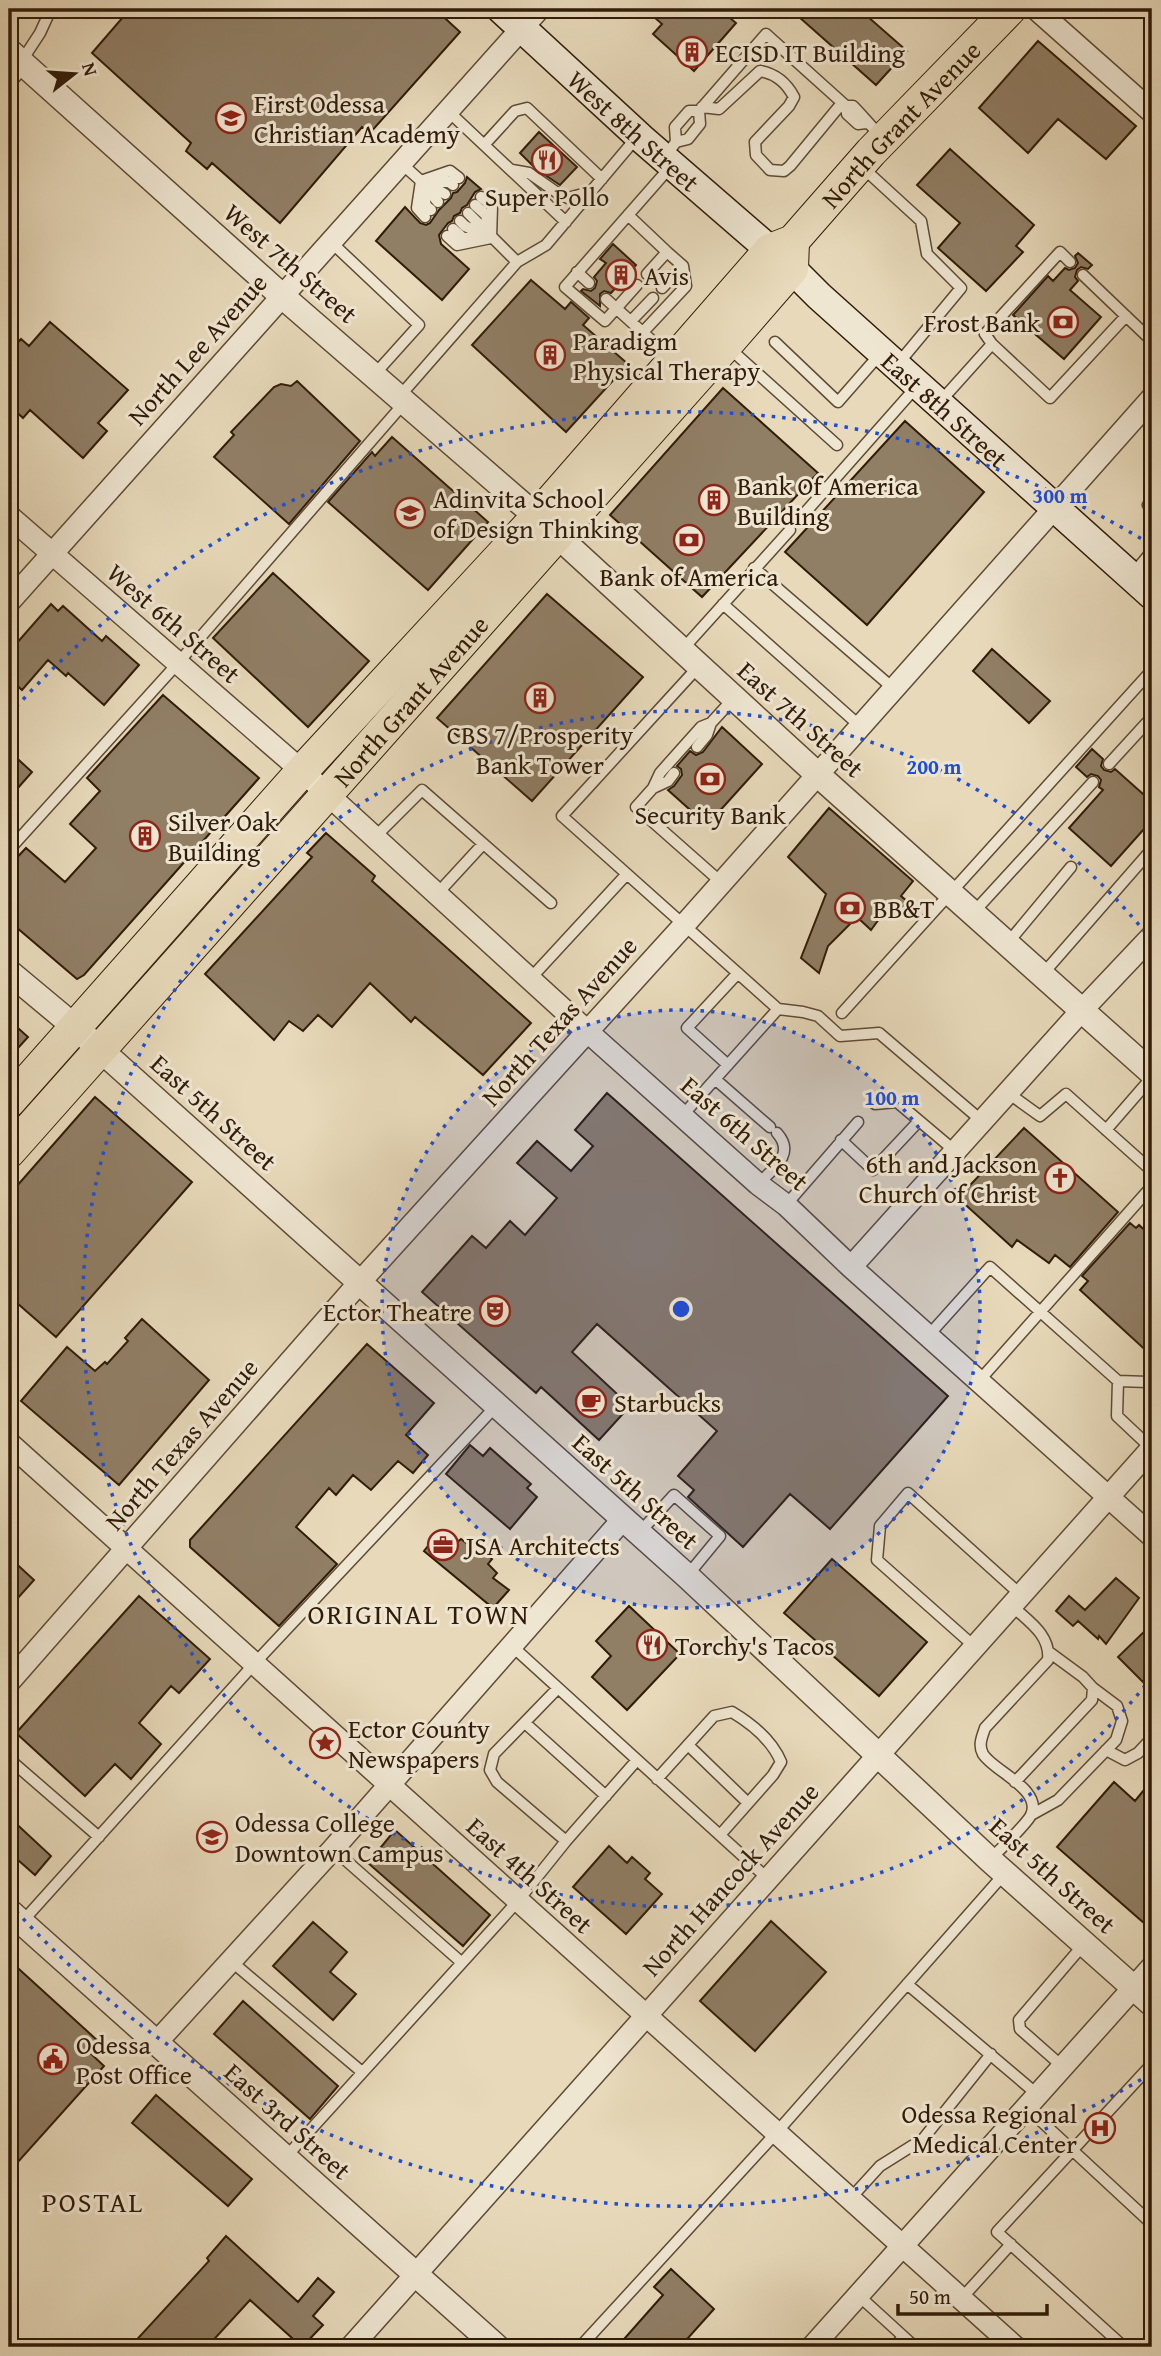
<svg xmlns="http://www.w3.org/2000/svg" width="1161" height="2356" font-family="'Gentium Book Plus',serif">
<rect width="100%" height="100%" fill="#e7d9ba"/>
<filter id="stains"><feTurbulence type="fractalNoise" baseFrequency=".00286" numOctaves="4"/><feColorMatrix values="0 0 0 0 .2 0 0 0 0 .09 0 0 0 0 .02 0 0 0 .5 -.17"/></filter>
<radialGradient id="worn" r=".72"><stop offset=".6" stop-color="#630" stop-opacity="0"/><stop offset="1" stop-color="#630" stop-opacity=".3"/></radialGradient>
<path fill="#907e65" stroke="#311c09" stroke-width="2" d="M130,9H435L460,32L370,133L362,127L280,223L212,163L207,169L186,151L191,143L92,53Z
M645,9H738L730,18L736,23L694,71L653,34L662,24Z
M790,9H859L907,51L876,85Z
M1038,41L1136,126L1106,159L1058,119L1028,153L979,108Z
M539,132L577,167L560,185L536,169L520,153Z
M950,149L1034,225L1016,246L1023,252L986,291L938,248L960,223L917,185Z
M467,177L481,189L475,192L467,205L462,208L460,213L454,216L452,221L448,223L439,235L441,244L469,269L442,300L376,241L405,207L420,223L426,225L430,223L439,210L451,198L453,193L457,192L465,183Z
M613,244L636,265L611,293L604,291L600,294V306L581,291L583,289L591,291L595,288L597,281L594,277L606,263L600,259Z
M1078,253L1092,265L1088,269L1081,267L1077,270L1075,277L1078,281L1070,290L1101,317L1064,359L1013,315L1048,276L1053,281L1065,268L1069,270L1075,268L1078,263L1075,256Z
M531,280L565,309L571,302L589,318L583,325L628,364L566,432L472,345Z
M50,322L128,390L98,423L107,431L83,458L30,410L23,418L9,405V366L16,358L9,352L21,339L29,346Z
M297,381L360,441L289,524L214,457L234,435L231,432L274,387L281,384L291,386Z
M723,388L818,473L702,597L610,515Z
M905,421L984,492L867,625L785,552Z
M392,437L488,522L428,590L328,502L372,452L375,456Z
M273,573L369,661L308,727L213,638Z
M547,594L643,677L532,801L437,718Z
M51,604L58,611L63,606L102,641L106,636L139,665L104,705L68,673L66,676L48,660L22,690L9,678V652Z
M992,649L1050,701L1029,723L973,671Z
M163,695L259,778L84,975L77,979L9,921V866L26,848L65,882L96,848L70,824L100,791L87,778Z
M722,727L762,764L707,825L668,790L674,786L682,775L681,769L677,766L690,751L696,755L703,752Z
M1092,749L1103,759L1101,766L1104,770L1111,772L1115,769L1152,802V820L1111,866L1069,828L1103,790L1099,787L1101,780L1098,776L1091,774L1087,777L1076,767Z
M9,751L32,772L9,798Z
M829,808L913,881L901,896L908,902L890,916L882,915L871,930L857,917L828,946L819,973L801,958L826,894L788,857Z
M326,833L375,876L372,881L531,1023L483,1075L415,1017L411,1022L370,983L332,1027L318,1015L303,1031L289,1021L274,1040L205,974L312,857L307,853Z
M9,1020L28,1037L9,1058Z
M607,1093L948,1396L830,1529L790,1494L743,1547L688,1497L694,1490L678,1476L717,1431L597,1324L572,1352L630,1406L599,1440L541,1387L536,1393L422,1292L472,1236L486,1248L510,1221L525,1235L557,1198L517,1163L537,1141L571,1171L593,1146L575,1130Z
M95,1097L192,1182L56,1337L9,1296V1195Z
M1024,1128L1118,1212L1070,1267L1055,1255L1049,1263L1017,1240L1012,1247L958,1198Z
M1130,1223L1136,1228L1139,1225L1152,1237V1356L1080,1290L1088,1281L1082,1276Z
M142,1319L209,1380L119,1485L21,1401L67,1347L95,1371L105,1362L107,1364L128,1341L125,1338Z
M367,1344L434,1403L406,1435L428,1455L413,1473L398,1461L371,1490L353,1475L336,1495L329,1488L296,1527L337,1564L279,1626L190,1547V1540Z
M470,1445L483,1456L490,1448L531,1484L527,1488L537,1497L510,1529L446,1474Z
M440,1531L456,1543L461,1539L469,1545L474,1542L492,1559L488,1564L497,1573L493,1578L509,1590L493,1608L424,1551Z
M9,1557L34,1580L9,1608Z
M832,1559L927,1642L879,1696L784,1613Z
M1116,1578L1139,1598L1106,1644L1099,1636L1098,1639L1078,1621L1073,1626L1056,1611L1069,1596L1085,1610Z
M139,1596L210,1659L179,1693L171,1686L139,1723L161,1744L131,1779L115,1764L85,1796L16,1733Z
M629,1606L680,1654L627,1710L592,1677L611,1656L596,1641Z
M1152,1624V1672L1143,1682L1118,1657Z
M1152,1780V1914L1144,1923L1057,1847L1114,1782L1135,1801Z
M9,1817L51,1856L35,1875L9,1852Z
M395,1830L490,1915L463,1946L368,1863Z
M609,1846L627,1863L632,1857L650,1873L645,1879L662,1894L626,1934L573,1887Z
M771,1921L826,1972L755,2051L700,2001Z
M313,1922L347,1952L330,1972L356,1994L333,2020L273,1966Z
M9,1960L98,2041L89,2052L104,2066L9,2172Z
M243,2001L338,2086L310,2119L214,2034Z
M156,2095L252,2179L228,2206L132,2123Z
M226,2236L298,2302L318,2278L334,2292L313,2316L323,2325L302,2347L250,2300L207,2347H130L209,2261L207,2258Z
M671,2269L714,2309L680,2347H617L663,2295L654,2287Z"/>
<g fill="none" stroke-linecap="round" stroke-linejoin="round">
<g stroke="#5e4b35" stroke-width="13">
<path id="service" d="M21,62L40,33L51,9
M846,106L847,114L858,124L866,123
M702,107L719,109L760,71C776,74 786,82 794,97L789,106L755,142L756,155L770,170L784,171L790,166L842,103
M448,111L566,222
M676,142L675,127L689,111H699
M484,145L515,111L527,108L602,179
M664,158L676,142L688,139L700,124L699,111L766,34L846,106H853C864,117 871,127 883,138
M402,164L421,181L438,202
M861,166L921,221L927,254L961,288L897,365
M512,170L529,173L559,194L568,198L590,192
M421,181L450,171L459,178
M421,181L417,208L425,217
M427,182H449L453,185
M427,184L445,194
M423,191L426,206L431,210
M481,197L492,206L491,238
M475,205L486,215L488,225
M468,213L517,262
M628,215L667,252L647,274
M460,221L465,226L488,237
M453,229L463,238H474
M447,236L457,245L491,238
M331,242L419,325L374,375
M577,272L589,283
M1083,275L1152,341
M637,285L605,321L565,287L672,165
M662,288L683,266L667,252
M606,299L671,358
M631,321L653,298
M643,332L686,286L683,266
M775,342L838,402L880,354
M992,344L985,334L1060,252L1070,262
M728,347L837,445
M399,397L517,262L546,245L637,137
M939,403L992,344L1050,398L1126,316
M1152,500L1148,505L1152,510
M803,515L917,386
M754,568L894,689
M1133,574L1152,551
M723,604L860,726
M682,650L790,530
M699,666L562,816L778,1009L803,1012L818,1016L840,1036L879,1033L982,1121
M697,747L707,735L711,723
M1109,764L1152,717
M653,788L668,781L674,773
M375,837L422,790L551,903
M9,850L178,663L405,402
M722,883L636,807L653,788L660,773L701,727L711,723L734,698
M437,894L483,844
M973,913L1093,782
M1007,944L1071,867
M1042,975L1152,849
M530,979L626,875
M842,1013L1152,670
M728,1065L687,1028L738,973
M715,1079L770,1127
M1008,1093L1040,1116L1066,1094L1152,1171
M875,1104L897,1102L955,1151
M682,1116L778,1009
M1106,1130L1152,1077
M841,1140L873,1170L918,1122
M758,1184C773,1169 796,1154 777,1133
M786,1205L858,1122
M928,1336L990,1267L1118,1381L1148,1382L1152,1385
M979,1381L1152,1186
M1118,1381L1117,1416L1152,1449
M639,1533L674,1495L720,1536L687,1576
M512,1646L768,1879
M975,1647L877,1560L880,1526L908,1493L1021,1595
M558,1688L494,1754L490,1770L497,1782L566,1841
M525,1723L606,1796
M688,1745L748,1803
M1106,1750L1125,1760L1138,1753L1152,1738
M9,1759L99,1837
M657,1779L714,1716L732,1712C752,1724 772,1740 781,1762L773,1775L720,1835
M1015,1782L1092,1700L1093,1688L1083,1677L1049,1652
M1031,1815L1058,1800L1116,1740L1122,1721L1117,1706L1093,1688
M333,1849L461,1962
M990,1860C998,1851 1027,1824 1031,1815C1043,1789 993,1771 983,1754C978,1745 982,1737 985,1728L1048,1660C1051,1635 1028,1621 1012,1606
M22,1922L254,1664L496,1406
M231,1961L362,2072
M907,1984L1038,2095
M1063,2067L1020,2029L1019,2020L1084,1944
M1027,2108L1152,2224
M285,2158L517,1902L566,1841L637,1760
M850,2199L880,2166L923,2139L991,2054
M858,2295L915,2347
M961,2299L1011,2244
M580,2347L776,2133L1005,1873
M894,2347L903,2337
M1124,2347L997,2232L1152,2064"/>
</g>
<g stroke="#5e4b35" stroke-width="24">
<path id="minor" d="M1036,9L1152,112
M9,76L21,62
M9,516L302,771L588,1032L758,1184L786,1205L851,1267L1152,1536
M9,602L539,9
M851,1267L1082,1010L1152,936
M9,1443L1015,2347
M9,1682L359,1283L685,924L1152,398
M156,2043L333,1849L623,1519
M351,2347L1152,1448
M812,2347L1152,1967"/>
</g>
<g stroke="#5e4b35" stroke-width="27">
<path id="tertiary" d="M9,51L282,296L537,517L817,774L1152,1073
M9,972L75,1027L687,1576L990,1860L1152,2004
M9,1911L497,2347"/>
</g>
<g stroke="#311c09" stroke-width="31">
<g id="secondary">
<path id="s1" d="M501,9L642,139L792,269L819,296L1152,595"/>
</g>
</g>
<g stroke="#311c09" stroke-width="34">
<g id="primary">
<path id="s2" d="M9,1102L302,771L537,517L770,250L793,241L871,152L1010,9"/>
<path id="s3" d="M9,1152L726,345L792,269L793,241"/>
</g>
</g>
<use href="#service" stroke="#efe6d2" stroke-width="10"/>
<use href="#minor" stroke="#efe6d2" stroke-width="21"/>
<use href="#tertiary" stroke="#efe6d2" stroke-width="24"/>
<use href="#secondary" stroke="#efe6d2" stroke-width="28"/>
<use href="#primary" stroke="#e7d9ba" stroke-width="32"/>
</g>
<circle cx="681" cy="1309" r="299" fill="#1d4ed8" fill-opacity=".12"/>
<g fill="none" stroke="#1d4ed8" stroke-width="3.5" stroke-dasharray="3.5 7">
<circle cx="681" cy="1309" r="299"/>
<path d="M1152 1677A598 598 0 1 1 1152 941"/>
<path d="M1150 2074A897 897 0 0 1 9 1903M9 715A897 897 0 0 1 1150 544"/>
</g>
<defs>
<g id="building-ring" transform="scale(1.575)"><circle r="9.5" fill="#efe6d2" stroke="#8f2418" stroke-width="1.5"/><path d="M-4-6H4V6H1V3H-1V6H-4ZM-2.5-4.3h1.7v1.8h-1.7ZM.8-4.3h1.7v1.8H.8ZM-2.5-1h1.7V.8h-1.7ZM.8-1h1.7V.8H.8Z" fill="#8f2418"/></g>
<g id="school-ring" transform="scale(1.575)"><circle r="9.5" fill="#efe6d2" stroke="#8f2418" stroke-width="1.5"/><path d="M0-5L7-2L0 1L-7-2ZM-4 1L0 2.5L4 1V4Q0 6-4 4Z" fill="#8f2418"/></g>
<g id="restaurant-ring" transform="scale(1.575)"><circle r="9.5" fill="#efe6d2" stroke="#8f2418" stroke-width="1.5"/><path d="M-5-6h1v4h1v-4h1v4h1v-4h1v5L-1.5 .5V6h-2V.5L-5-1ZM5-6V6H3V1.5H1.5Q1.5-4 5-6Z" fill="#8f2418"/></g>
<g id="bank-ring" transform="scale(1.575)"><circle r="9.5" fill="#efe6d2" stroke="#8f2418" stroke-width="1.5"/><path d="M-6-4H6V4H-6ZM0-2.3a2.3 2.3 0 1 0 0 4.6a2.3 2.3 0 1 0 0-4.6Z" fill="#8f2418"/></g>
<g id="church-ring" transform="scale(1.575)"><circle r="9.5" fill="#efe6d2" stroke="#8f2418" stroke-width="1.5"/><path d="M-1.2-6h2.4v3.5h3.3v2.4h-3.3V6h-2.4V-.1h-3.3v-2.4h3.3Z" fill="#8f2418"/></g>
<g id="theatre-ring" transform="scale(1.575)"><circle r="9.5" fill="#efe6d2" stroke="#8f2418" stroke-width="1.5"/><path d="M-5-5.5Q0-4 5-5.5V0Q5 5 0 6Q-5 5-5 0ZM-3.3-2.5H-1v1.5H-3.3ZM1-2.5H3.3v1.5H1ZM-2.8 1Q0 5.5 2.8 1Z" fill="#8f2418"/></g>
<g id="cafe-ring" transform="scale(1.575)"><circle r="9.5" fill="#efe6d2" stroke="#8f2418" stroke-width="1.5"/><path d="M-5.5-4.5H6V0H3Q3 3.5 0 3.5H-2.5Q-5.5 3.5-5.5 0ZM3-3.2v2h1.7v-2ZM-6 4.5H4V6H-6Z" fill="#8f2418"/></g>
<g id="office-ring" transform="scale(1.575)"><circle r="9.5" fill="#efe6d2" stroke="#8f2418" stroke-width="1.5"/><path d="M-6-3h4V-5.5h4V-3h4V5H-6ZM-1-4.5V-3h2v-1.5ZM-6 0V1H6V0Z" fill="#8f2418"/></g>
<g id="sight-ring" transform="scale(1.575)"><circle r="9.5" fill="#efe6d2" stroke="#8f2418" stroke-width="1.5"/><path d="M0-6L1.8-2.2L6-1.7L2.9 1.2L3.7 5.4L0 3.3L-3.7 5.4L-2.9 1.2L-6-1.7L-1.8-2.2Z" fill="#8f2418"/></g>
<g id="university-ring" transform="scale(1.575)"><circle r="9.5" fill="#efe6d2" stroke="#8f2418" stroke-width="1.5"/><path d="M0-5L7-2L0 1L-7-2ZM-4 1L0 2.5L4 1V4Q0 6-4 4Z" fill="#8f2418"/></g>
<g id="civic-ring" transform="scale(1.575)"><circle r="9.5" fill="#efe6d2" stroke="#8f2418" stroke-width="1.5"/><path d="M-.6-6.5H3V-4.5H.6V-3L4-1V1h2V6H-6V1h2V-1L-.6-3ZM-1.2 2.5V6h2.4V2.5Z" fill="#8f2418"/></g>
<g id="hospital-ring" transform="scale(1.575)"><circle r="9.5" fill="#efe6d2" stroke="#8f2418" stroke-width="1.5"/><path d="M-5-5h3v3.5h4V-5h3V5h-3V1.5h-4V5h-3Z" fill="#8f2418"/></g>
</defs>
<g fill-rule="evenodd">
<use href="#building-ring" x="692" y="52"/>
<use href="#school-ring" x="231" y="118"/>
<use href="#restaurant-ring" x="547" y="160"/>
<use href="#building-ring" x="621" y="275"/>
<use href="#bank-ring" x="1063" y="322"/>
<use href="#building-ring" x="550" y="355"/>
<use href="#building-ring" x="714" y="500"/>
<use href="#school-ring" x="410" y="513"/>
<use href="#bank-ring" x="689" y="540"/>
<use href="#building-ring" x="540" y="698"/>
<use href="#bank-ring" x="710" y="779"/>
<use href="#building-ring" x="145" y="836"/>
<use href="#bank-ring" x="850" y="908"/>
<use href="#church-ring" x="1060" y="1178"/>
<use href="#theatre-ring" x="495" y="1311"/>
<use href="#cafe-ring" x="591" y="1402"/>
<use href="#office-ring" x="443" y="1545"/>
<use href="#restaurant-ring" x="652" y="1645"/>
<use href="#sight-ring" x="325" y="1743"/>
<use href="#university-ring" x="212" y="1837"/>
<use href="#civic-ring" x="53" y="2059"/>
<use href="#hospital-ring" x="1100" y="2128"/>
</g>
<g text-anchor="middle" dominant-baseline="central" stroke-width="6" stroke-linejoin="round" paint-order="stroke">
<g font-size="26" fill="#311c09" stroke="#efe6d2" text-anchor="start">
<text x="715" y="52">ECISD IT Building</text>
<text x="254" y="103">First Odessa<tspan x="254" dy="30">Christian Academy</tspan></text>
<text x="547" y="196" text-anchor="middle">Super Pollo</text>
<text x="644" y="275">Avis</text>
<text x="1040" y="322" text-anchor="end">Frost Bank</text>
<text x="573" y="340">Paradigm<tspan x="573" dy="30">Physical Therapy</tspan></text>
<text x="737" y="485">Bank Of America<tspan x="737" dy="30">Building</tspan></text>
<text x="433" y="498">Adinvita School<tspan x="433" dy="30">of Design Thinking</tspan></text>
<text x="689" y="576" text-anchor="middle">Bank of America</text>
<text x="540" y="734" text-anchor="middle">CBS 7/Prosperity<tspan x="540" dy="30">Bank Tower</tspan></text>
<text x="710" y="814" text-anchor="middle">Security Bank</text>
<text x="168" y="821">Silver Oak<tspan x="168" dy="30">Building</tspan></text>
<text x="873" y="908">BB&amp;T</text>
<text x="1037" y="1163" text-anchor="end">6th and Jackson<tspan x="1037" dy="30">Church of Christ</tspan></text>
<text x="472" y="1311" text-anchor="end">Ector Theatre</text>
<text x="614" y="1402">Starbucks</text>
<text x="466" y="1545">JSA Architects</text>
<text x="675" y="1645">Torchy's Tacos</text>
<text x="348" y="1728">Ector County<tspan x="348" dy="30">Newspapers</tspan></text>
<text x="235" y="1822">Odessa College<tspan x="235" dy="30">Downtown Campus</tspan></text>
<text x="76" y="2044">Odessa<tspan x="76" dy="30">Post Office</tspan></text>
<text x="1077" y="2113" text-anchor="end">Odessa Regional<tspan x="1077" dy="30">Medical Center</tspan></text>
</g>
<g font-size="26" fill="#311c09" stroke="#efe6d2">
<text stroke="none"><textPath href="#s2" startOffset="1326">North Grant Avenue</textPath></text>
<text stroke="none"><textPath href="#s1" startOffset="180">West 8th Street</textPath></text>
<text transform="translate(291 263) rotate(41)">West 7th Street</text>
<text transform="translate(197 349) rotate(-48)">North Lee Avenue</text>
<text stroke="none"><textPath href="#s1" startOffset="598">East 8th Street</textPath></text>
<text transform="translate(174 623) rotate(41)">West 6th Street</text>
<text stroke="none"><textPath href="#s3" startOffset="604">North Grant Avenue</textPath></text>
<text transform="translate(801 719) rotate(42)">East 7th Street</text>
<text transform="translate(559 1021) rotate(-48)">North Texas Avenue</text>
<text transform="translate(214 1112) rotate(42)">East 5th Street</text>
<text transform="translate(745 1133) rotate(41)">East 6th Street</text>
<text transform="translate(181 1444) rotate(-49)">North Texas Avenue</text>
<text transform="translate(636 1491) rotate(42)">East 5th Street</text>
<text transform="translate(530 1875) rotate(42)">East 4th Street</text>
<text transform="translate(1053 1875) rotate(42)">East 5th Street</text>
<text transform="translate(730 1879) rotate(-48)">North Hancock Avenue</text>
<text transform="translate(288 2121) rotate(42)">East 3rd Street</text>
</g>
<g font-size="28" letter-spacing="2" fill="#311c09" stroke="#efe6d2">
<text x="419" y="1613">ORIGINAL TOWN</text>
<text x="93" y="2201">POSTAL</text>
</g>
</g>
<circle cx="681" cy="1309" r="10" fill="#1d4ed8" stroke="#efe6d2" stroke-width="3.5"/>
<g font-size="21" text-anchor="middle" font-weight="bold" fill="#1d4ed8" stroke="#efe6d2" stroke-width="6" stroke-linejoin="round" paint-order="stroke">
<text x="1060" y="503">300 m</text>
<text x="934" y="774">200 m</text>
<text x="892" y="1105">100 m</text>
</g>
<rect width="1161" height="2356" fill="none" stroke="#e7d9ba" stroke-width="35"/>
<rect x="10" y="10" width="1140" height="2335" fill="none" stroke="#311c09" stroke-width="3.5"/>
<rect x="18" y="18" width="1126" height="2321" fill="none" stroke="#311c09" stroke-width="2"/>
<g transform="translate(74 74) rotate(73)" stroke="#efe6d2" stroke-width="5" paint-order="stroke">
<path d="M0-5L12 26L0 18L-12 26Z" fill="#311c09"/>
<text y="-10" font-size="19" font-weight="bold" text-anchor="middle" fill="#311c09">N</text>
</g>
<path d="M898 2304v10h149v-10" fill="none" stroke="#311c09" stroke-width="3.5"/>
<text x="909" y="2304" font-size="21" fill="#311c09" stroke="#efe6d2" stroke-width="5" paint-order="stroke">50 m</text>
<rect width="100%" height="100%" filter="url(#stains)"/>
<rect width="100%" height="100%" fill="url(#worn)"/>
</svg>
